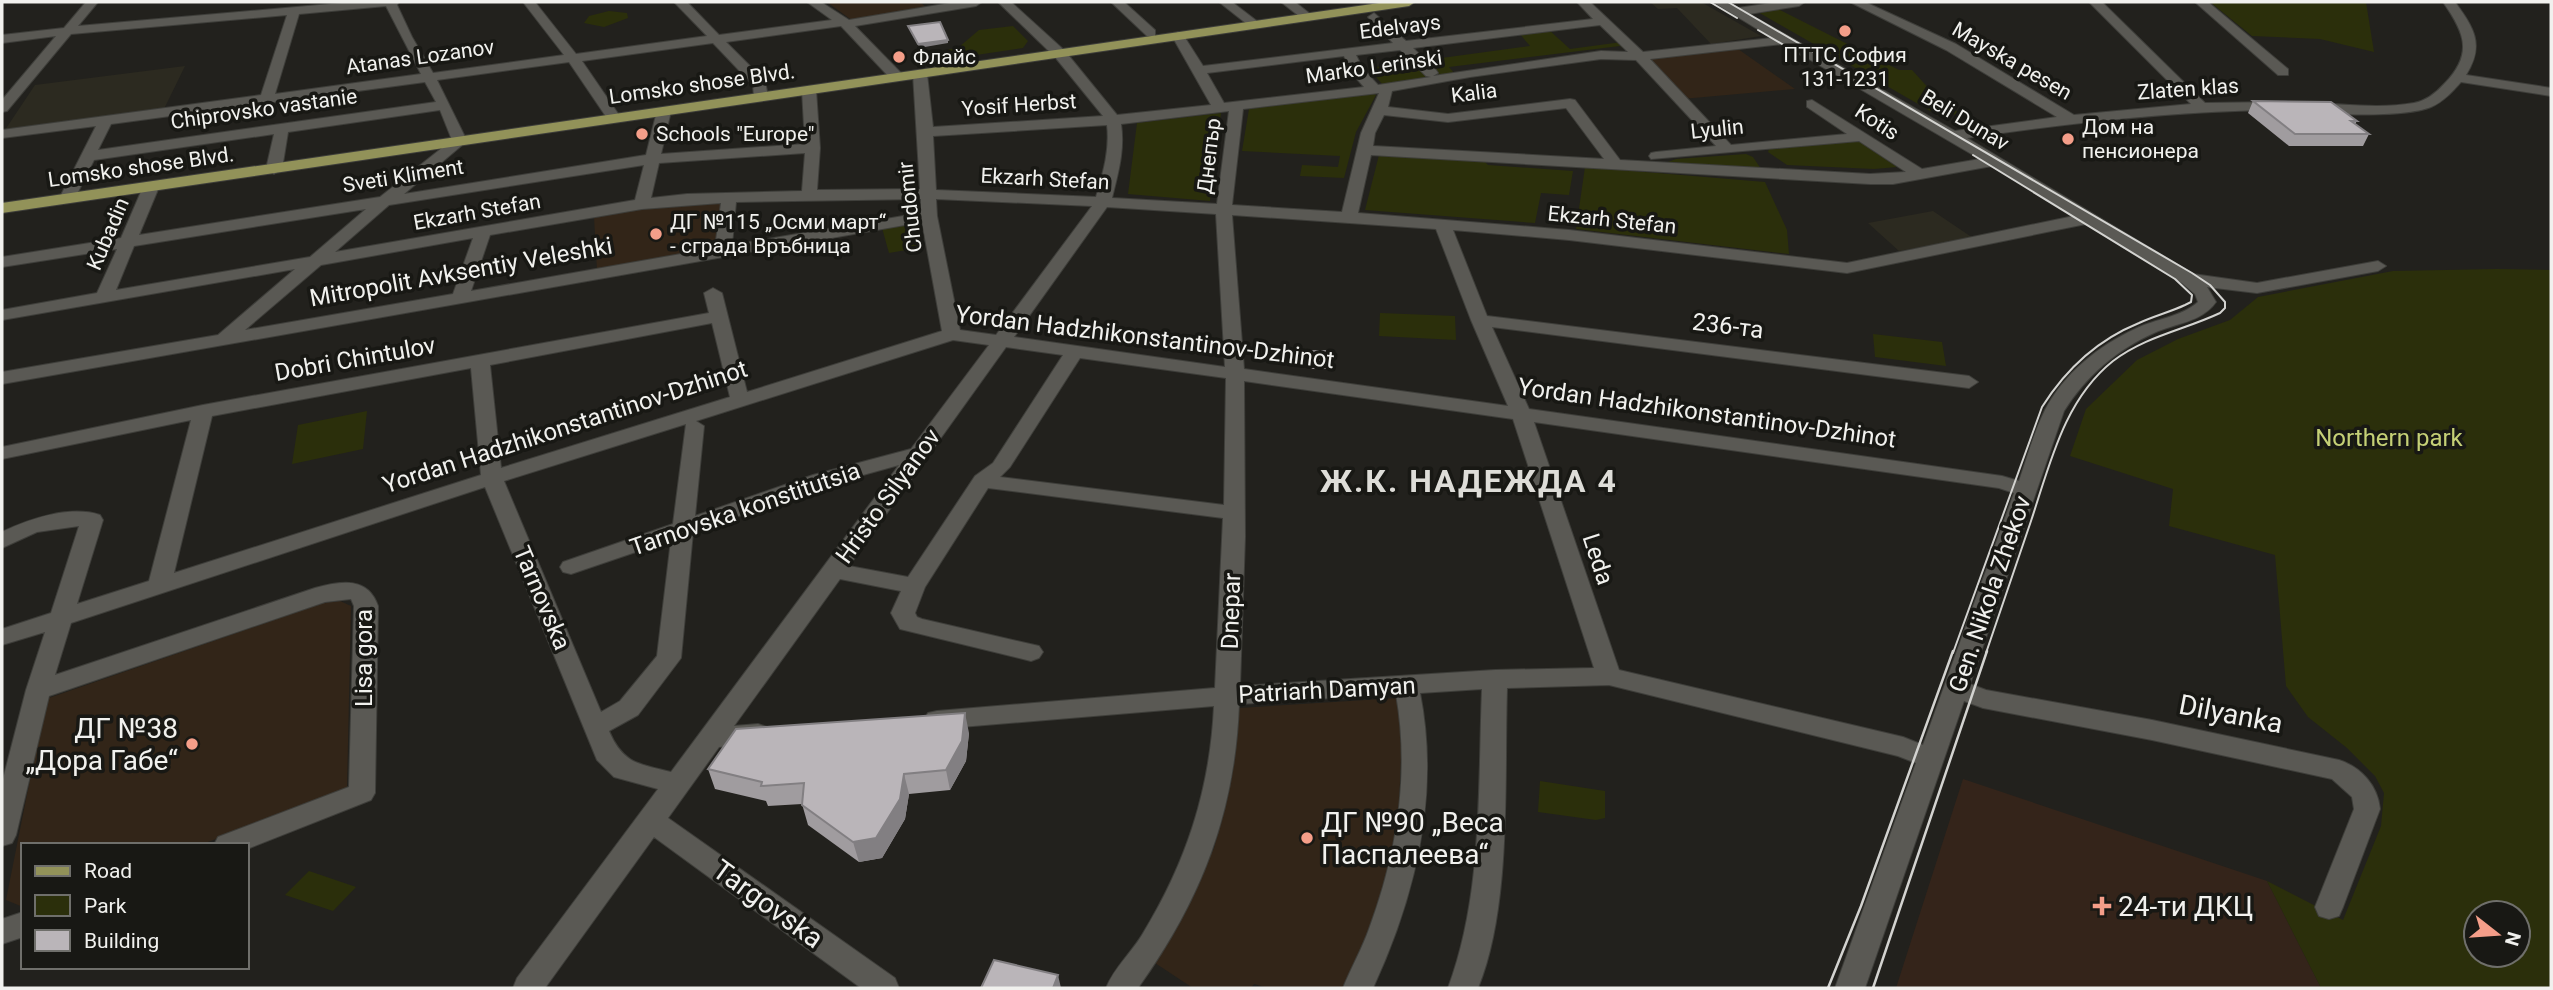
<svg xmlns="http://www.w3.org/2000/svg" width="2553" height="990" font-family="Roboto,sans-serif">
<rect width="100%" height="100%" fill="#22211d"/>
<path fill="#2c2a20" d="M1650,2H1701L1761,36L1711,44L1677,8L1658,9Z
M185,66L164,109L5,130L35,85Z
M1933,211L1973,238L1899,251L1868,223Z"/>
<path fill="#322518" d="M827,2H920L927,8L853,21Z
M1738,49L1795,89L1682,99L1647,59Z
M722,201L715,251L597,270L594,217L630,210Z
M340,601L351,606L347,789L200,845H23V907L6,900L46,699L323,603Z
M1398,698L1402,736L1398,827L1385,884L1369,932L1343,988H1268L1254,984L1251,988H1193L1155,963L1181,920L1214,848L1231,782L1239,708Z"/>
<path fill="#34241a" d="M1963,779L2267,881L2321,988H1896Z"/>
<path fill="#2b2f0b" fill-rule="evenodd" d="M2210,2H2366L2374,52L2320,39L2252,36Z
M1776,8L1899,70H1912L1943,104L1951,105L1959,114L1939,116L1758,12Z
M609,11L627,13L628,18L604,27L584,23L589,16Z
M1013,26L1028,41L1023,48L936,61L931,59L936,53L959,47L979,30Z
M1549,30L1570,49L1622,42L1632,50L1627,51L1620,46L1449,67L1454,73L1383,85L1368,68L1530,46L1519,33Z
M1373,93L1376,95L1356,132L1344,178L1300,176L1302,165L1338,167L1340,156L1242,151L1249,109Z
M1221,113L1210,201L1128,194L1137,123Z
M1857,140L1897,167L1874,169L1787,165L1768,152L1769,149L1775,147Z
M1746,154L1753,157L1761,169L1668,162L1676,159Z
M1379,155L1485,162L1488,165L1573,171L1569,195L1541,193L1535,223L1365,210Z
M1585,167L1765,182L1787,230L1789,254L1576,229Z
M917,223L924,247L889,253L882,228Z
M2497,269L2551,270V988H2321L2267,881L2343,920L2381,826L2384,793L2375,776L2347,748L2308,717L2286,686L2275,555L2169,526L2173,489L2070,456L2086,409L2137,360L2178,339L2230,320L2258,297L2393,271ZM2476,913H2518V955H2476Z
M1380,313L1455,316L1456,340L1379,336Z
M1873,334L1942,342L1946,366L1875,357Z
M367,411L363,449L292,464L298,425Z
M1540,781L1605,791V818L1596,820L1538,812Z
M309,871L356,887L333,911L285,895Z"/>
<g fill="none" stroke-linecap="round" stroke-linejoin="round">
<g stroke="#3e3e3a" stroke-width="2">
<path id="minor" d="M86,2H98L78,26L353,2H399L397,5L412,37L433,73L564,55L523,2H535L576,54L707,36L674,2H687L719,35L832,20L807,2H821L849,20L956,2H982L976,6L855,26L902,74L904,77L897,81L892,80L841,26L726,42L765,81L768,97L761,101L754,97L753,85L713,43L582,61L621,118L614,122L609,121L569,62L437,80L467,141L404,194L646,155L657,111L664,107L671,111L661,154L805,144L802,90L809,86L816,90L820,148L817,190L920,189L913,74L920,70L927,74L933,127L1103,116L1055,57L998,2H1011L1065,51L1117,115L1211,105L1172,36L1178,32L1182,33L1203,66L1393,43L1368,17L1374,13L1406,41L1593,19L1577,2H1590L1643,52L1772,38L1713,2H1727L1738,8L1778,2H1805L1799,6L1749,14L1955,131L2057,117L1946,50L1850,2H1865L1956,44L2074,115L2191,104L2089,2H2102L2205,103L2278,102L2285,106L2278,110C2173,111 2070,123 1967,138L2193,274L2257,283L2378,261L2386,266L2378,271L2257,293L2207,287L2216,302C2201,323 2175,323 2154,333C2116,350 2086,376 2064,411L1970,684L1986,690L2152,720L2339,760C2361,767 2378,786 2380,809L2343,907L2339,916L2329,919L2319,916L2315,907L2354,809L2352,797L2332,779L2152,740L1983,708L1964,701L1865,988H1835L1916,763L1898,756L1609,685L1507,688C1504,779 1512,905 1478,988H1448C1483,895 1478,788 1482,689L1420,693C1440,795 1416,895 1373,988H1343C1351,968 1362,949 1369,929C1397,854 1410,773 1396,694L1239,704C1235,813 1201,900 1138,988H1106C1114,968 1131,953 1142,935C1186,863 1210,791 1214,706L937,729L928,727L924,720L928,713L937,711L1215,688L1223,518L988,488L925,587L915,613L917,617L922,619L1039,646L1043,652L1039,658L1031,661L900,629L891,613L901,591L840,579L734,726L758,724L767,727L771,734L767,741L719,747L668,818L895,978L899,988H861L654,837L545,988H513L517,978L658,789L614,777L597,760L485,487L71,623L55,675L315,588C340,581 368,576 378,606L375,793L371,800L247,849V845H214L218,837L349,787L354,606L351,599L325,602L49,696L16,835L12,843L2,846V783L26,690L45,632L2,645V629L51,613L79,526L37,532L2,548V532C29,519 70,505 100,515L103,520L77,604L149,581L191,420L2,459V447L203,405L709,313L704,293L713,288L722,293L747,392L942,331L922,222L2,384V372L218,335L295,269L2,320V310L97,293L117,249L2,267V257L121,238L143,187L151,182L159,187L139,235L380,197L452,140L440,110L288,132L282,169L274,174L266,169L274,134L94,160L73,202H61L59,199L96,126L2,138V130L261,95L287,15L71,34L7,111L2,112V100L56,36L2,43V35L64,28ZM386,6L421,74L275,94L299,14ZM1600,25L1628,52L1601,51L1433,76L1438,73L1436,70L1413,48ZM1783,44L1980,159L1922,169L1812,100L1807,101V107L1847,134L1731,145L1650,59ZM1400,50L1426,76L1431,77L1378,85L1363,69L1356,55ZM1344,56L1350,71L1364,87L1224,103L1207,73ZM1601,59L1636,60L1716,146L1656,152L1651,153L1649,156L1651,159L1859,141L1906,172L1870,174L1620,160L1575,100L1570,99L1448,114L1388,107L1392,91L1470,77ZM425,82L436,102L98,150L111,124ZM1379,93L1361,133L1342,212L1232,205L1243,109ZM1566,108L1604,159L1373,146L1375,133L1384,115L1448,122ZM1229,111L1217,204L1112,198C1118,173 1125,150 1121,124ZM1107,125C1110,150 1103,173 1096,197L936,190L933,136ZM805,153L802,191L687,194L651,198L659,163ZM1371,155L1870,184H1893L1992,166L2074,216L1847,263L1569,230L1358,213ZM644,165L635,200L335,252L389,205ZM921,199V213L732,245L736,202ZM936,199L1092,206L996,335L960,330L937,216ZM721,203L715,248L471,291L490,235L642,209ZM1107,207L1216,214L1225,367L1014,337ZM366,209L310,257L116,290L134,246ZM1232,215L1436,229L1471,320L1508,406L1244,369ZM2086,224L2182,283L2195,294L2198,302C2181,317 2155,319 2135,329C2098,346 2064,374 2045,410C2034,432 2027,458 2019,481L2002,476L1529,409L1492,327L1969,388L1978,382L1969,376L1487,316L1453,230L1569,240L1847,273ZM473,238L453,294L245,330L321,265ZM712,323L730,397L501,468L490,365ZM953,340L989,345L911,449L813,475L695,516L704,426L696,421ZM1006,347L1063,355L993,463L975,476L908,577L849,566ZM1080,358L1226,378L1224,505L1000,477L1010,467ZM471,368L481,475L174,573L212,416ZM1244,381L1513,419L1594,668L1495,670L1240,686L1245,537ZM1534,422L1999,488L2014,493L1923,745L1903,737L1619,670ZM686,424L673,524L563,562L560,567L563,572L571,574L671,540L657,656L620,701L601,712L504,481ZM899,465L671,772C639,764 623,764 609,731L638,715L681,658L693,532L827,485Z
M1111,2H1124L1155,30V36H1147Z
M1219,2H1232L1262,25L1260,28H1252Z
M1281,2H1295L1314,17L1304,20Z
M2195,2H2208L2288,69V75H2278Z
M2443,2H2455C2474,28 2485,45 2466,75L2551,88V96L2461,82C2452,92 2443,102 2431,107C2406,117 2333,116 2306,110V104L2311,103C2345,104 2380,109 2414,103C2426,101 2437,92 2445,83C2474,53 2464,32 2443,2Z
M23,912V937L2,944V919Z"/>
</g>
<g stroke="#3e3e3a" stroke-width="2">
<path id="major" d="M1386,2H1415L1409,6L2,213V203Z"/>
</g>
<use href="#minor" fill="#5a5954" fill-rule="evenodd"/>
<use href="#major" fill="#929259" fill-rule="evenodd"/>
<path stroke="#d3d3d0" stroke-width="2" d="M1710,2L1737,18
M1728,2L2192,273L2210,285L2225,302V308L2220,313C2184,330 2146,336 2113,361C2064,400 2050,464 2031,521C2016,565 2001,609 1986,653
M1758,30L1806,58
M1953,653L2042,407C2066,369 2097,340 2139,323C2154,316 2170,312 2185,305L2191,302L2192,295L2175,279L1973,155"/>
<path stroke="#d3d3d0" stroke-width="2.5" d="M1828,988L1861,906L1953,651
M1873,988L1987,651"/>
</g>
<path fill="#a09c9f" d="M2253,101L2357,121L2355,124L2369,134L2363,146H2289L2248,113Z
M1310,351H1325L1326,369H1310Z
M969,733L966,761L950,790L909,794L905,819L882,858L859,862L808,825L802,804L768,806L766,801L715,789L708,769Z"/>
<path fill="#827f82" d="M948,40V43L919,48L918,44Z
M965,713L969,733L966,761L950,790L946,770Z
M904,774L909,794L905,819L882,858L859,862L853,842Z
M1058,975L1061,988H1053Z"/>
<path fill="#bab5b9" stroke="#827f82" stroke-width="2" d="M940,22L948,40L918,44L908,26Z
M2253,101L2331,102L2357,121H2351L2369,134H2295Z
M1310,351H1325L1326,364H1310Z
M965,713L962,741L946,770L904,774L900,799L876,838L853,842L802,805L804,783L761,786L762,782L708,769L736,729Z
M994,960L1058,975L1053,988H981Z"/>
<g fill="#f49e89" stroke="#181814" stroke-width="2.5">
<circle cx="1845" cy="31" r="7"/>
<circle cx="899" cy="57" r="7"/>
<circle cx="642" cy="134" r="7"/>
<circle cx="2068" cy="139" r="7"/>
<circle cx="656" cy="234" r="7"/>
<circle cx="192" cy="744" r="7"/>
<circle cx="1307" cy="838" r="7"/>
<path d="M2098.5 895.5h7v7h7v7h-7v7h-7v-7h-7v-7h7z"/>
</g>
<g text-anchor="middle" dominant-baseline="central" stroke-width="7" stroke-linejoin="round" paint-order="stroke">
<g font-size="21" fill="#f1f1ee" stroke="#181814">
<text transform="translate(1400 27) rotate(-7)">Edelvays</text>
<text transform="translate(420 57) rotate(-8)">Atanas Lozanov</text>
<text transform="translate(2012 61) rotate(30)">Mayska pesen</text>
<text transform="translate(1374 67) rotate(-8)">Marko Lerinski</text>
<text transform="translate(702 84) rotate(-8)">Lomsko shose Blvd.</text>
<text transform="translate(2188 89) rotate(-4)">Zlaten klas</text>
<text transform="translate(1474 93) rotate(-7)">Kalia</text>
<text transform="translate(1019 105) rotate(-4)">Yosif Herbst</text>
<text transform="translate(264 109) rotate(-8)">Chiprovsko vastanie</text>
<text transform="translate(1965 120) rotate(31)">Beli Dunav</text>
<text transform="translate(1877 122) rotate(33)">Kotis</text>
<text transform="translate(1717 129) rotate(-6)">Lyulin</text>
<text transform="translate(1209 156) rotate(-83)">Днепър</text>
<text transform="translate(141 167) rotate(-8)">Lomsko shose Blvd.</text>
<text transform="translate(403 176) rotate(-9)">Sveti Kliment</text>
<text transform="translate(1045 179) rotate(3)">Ekzarh Stefan</text>
<text transform="translate(910 207) rotate(-96)">Chudomir</text>
<text transform="translate(477 212) rotate(-10)">Ekzarh Stefan</text>
<text transform="translate(1612 220) rotate(6)">Ekzarh Stefan</text>
<text transform="translate(108 234) rotate(-67)">Kubadin</text>
</g>
<g font-size="21" fill="#f1f1ee" stroke="#181814" text-anchor="start">
<text x="1845" y="55" text-anchor="middle">ПТТС София<tspan x="1845" dy="24">131-1231</tspan></text>
<text x="913" y="57">Флайс</text>
<text x="2082" y="127">Дом на<tspan x="2082" dy="24">пенсионера</tspan></text>
<text x="656" y="134">Schools "Europe"</text>
<text x="670" y="222">ДГ №115 „Осми март“<tspan x="670" dy="24">- сграда Връбница</tspan></text>
</g>
<g font-size="24" fill="#f1f1ee" stroke="#181814">
<text transform="translate(461 272) rotate(-10)">Mitropolit Avksentiy Veleshki</text>
<text transform="translate(1728 326) rotate(7)">236-та</text>
<text transform="translate(1145 337) rotate(7)">Yordan Hadzhikonstantinov-Dzhinot</text>
<text transform="translate(355 359) rotate(-10)">Dobri Chintulov</text>
<text transform="translate(1707 413) rotate(8)">Yordan Hadzhikonstantinov-Dzhinot</text>
<text transform="translate(565 427) rotate(-18)">Yordan Hadzhikonstantinov-Dzhinot</text>
<text transform="translate(888 496) rotate(-54)">Hristo Silyanov</text>
<text transform="translate(745 509) rotate(-19)">Tarnovska konstitutsia</text>
<text transform="translate(1598 559) rotate(72)">Leda</text>
<text transform="translate(1990 594) rotate(-71)">Gen. Nikola Zhekov</text>
<text transform="translate(542 598) rotate(67)">Tarnovska</text>
<text transform="translate(1231 611) rotate(-88)">Dnepar</text>
<text transform="translate(364 658) rotate(-90)">Lisa gora</text>
<text transform="translate(1327 690) rotate(-3)">Patriarh Damyan</text>
</g>
<g font-size="24" fill="#c5d076" stroke="#181814">
<text x="2389" y="438">Northern park</text>
</g>
<g font-size="28" fill="#f1f1ee" stroke="#181814">
<text transform="translate(2231 714) rotate(11)">Dilyanka</text>
<text transform="translate(768 904) rotate(36)">Targovska</text>
</g>
<g font-size="28" fill="#f1f1ee" stroke="#181814" text-anchor="start">
<text x="178" y="728" text-anchor="end">ДГ №38<tspan x="178" dy="32">„Дора Габе“</tspan></text>
<text x="1321" y="822">ДГ №90 „Веса<tspan x="1321" dy="32">Паспалеева“</tspan></text>
<text x="2118" y="906">24-ти ДКЦ</text>
</g>
<g font-size="32" font-weight="bold" letter-spacing="2" fill="#deddd8" stroke="#181814">
<text x="1469" y="481">Ж.К. НАДЕЖДА 4</text>
</g>
</g>
<rect width="2553" height="990" fill="none" stroke="#f1f1ee" stroke-width="7"/>
<rect x="21" y="843" width="228" height="126" fill="#181814" stroke="#6f6f6b" stroke-width="2"/>
<rect x="35" y="866" width="35" height="10" fill="#929259" stroke="#6f6f6b" stroke-width="2"/>
<text x="84" y="878" font-size="21" fill="#f1f1ee">Road</text>
<rect x="35" y="895" width="35" height="21" fill="#2b2f0b" stroke="#6f6f6b" stroke-width="2"/>
<text x="84" y="913" font-size="21" fill="#f1f1ee">Park</text>
<rect x="35" y="930" width="35" height="21" fill="#bab5b9" stroke="#6f6f6b" stroke-width="2"/>
<text x="84" y="948" font-size="21" fill="#f1f1ee">Building</text>
<g transform="translate(2497 934) rotate(107)"><circle r="33" fill="#181814" stroke="#6f6f6b" stroke-width="2"/>
<path d="M0-5L12 26L0 18L-12 26Z" fill="#f49e89"/>
<text y="-10" font-size="19" font-weight="bold" text-anchor="middle" fill="#f1f1ee">N</text>
</g>
</svg>
